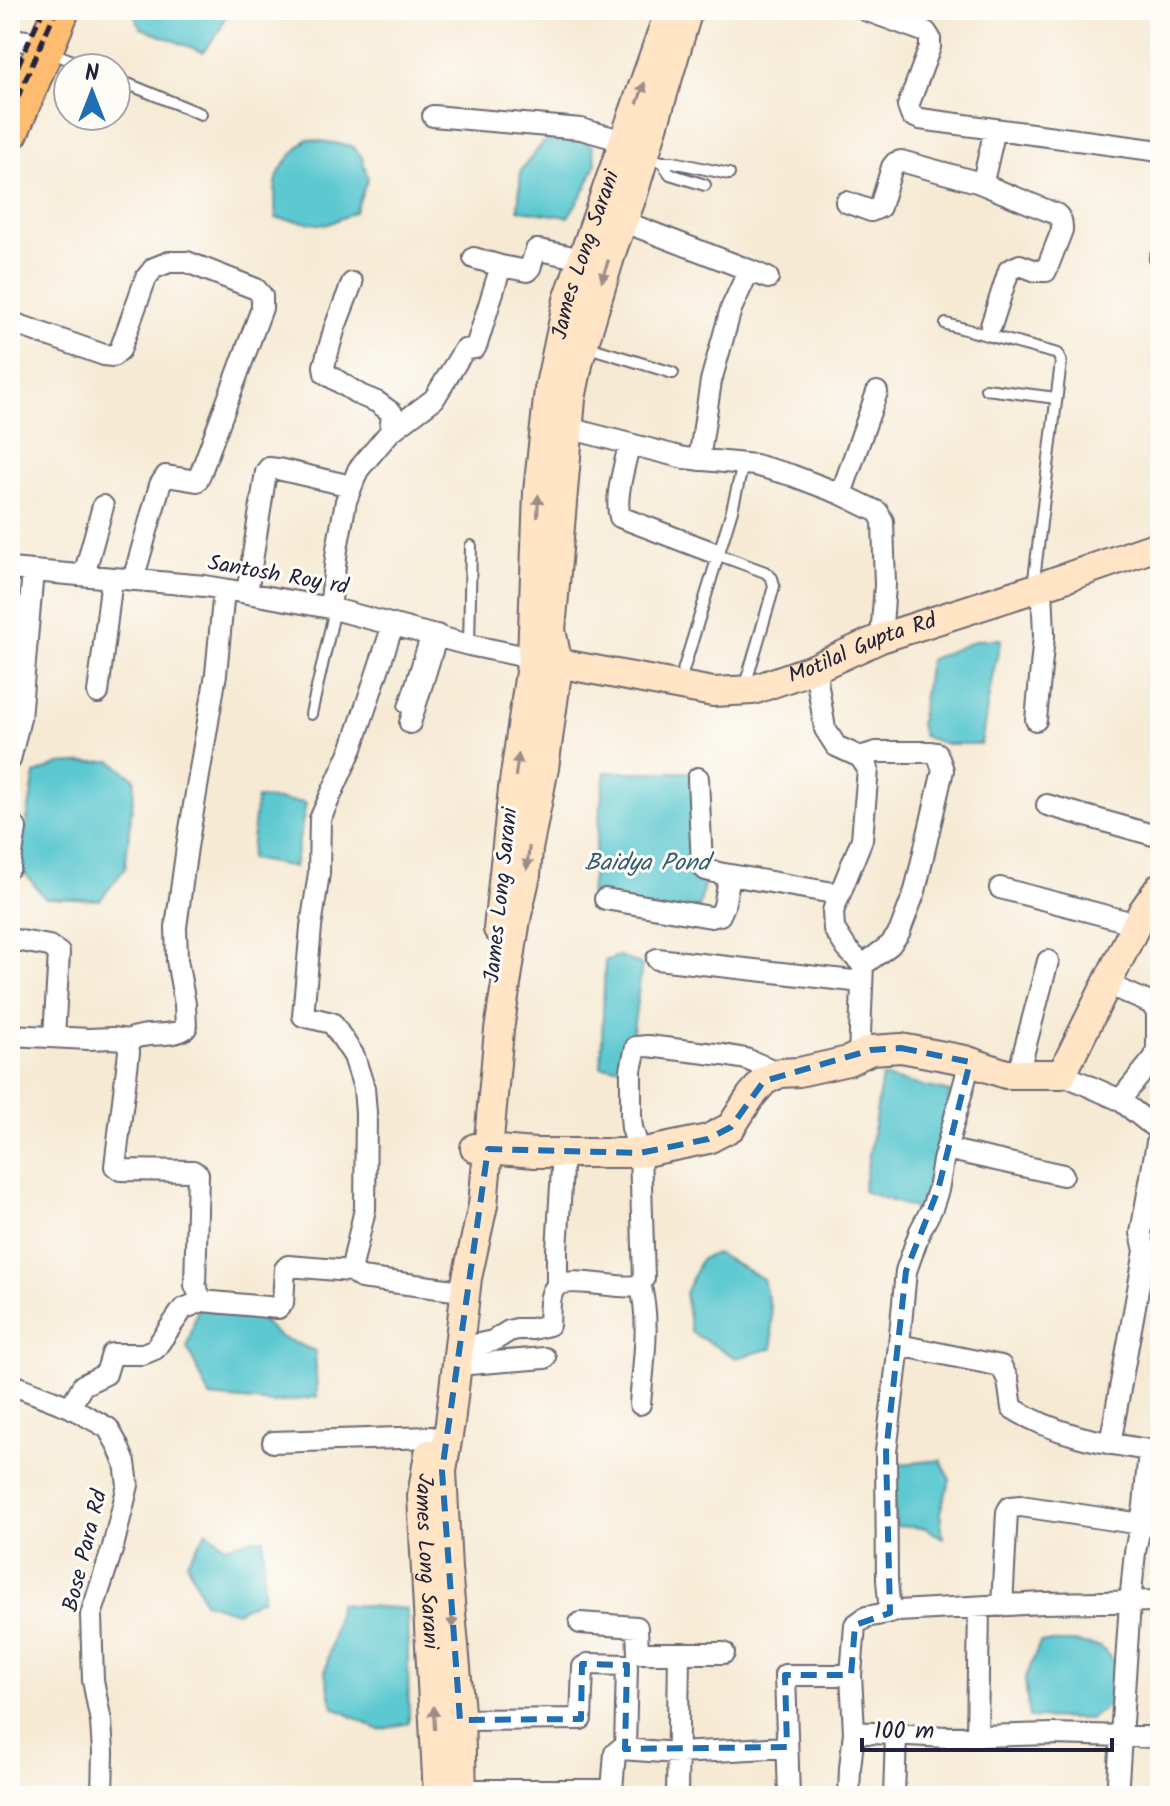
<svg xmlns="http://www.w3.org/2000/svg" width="1170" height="1806" font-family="Kalam,sans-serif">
<rect width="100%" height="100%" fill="#fdfcf7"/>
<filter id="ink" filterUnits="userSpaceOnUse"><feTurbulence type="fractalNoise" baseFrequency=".0125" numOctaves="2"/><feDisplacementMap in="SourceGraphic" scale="16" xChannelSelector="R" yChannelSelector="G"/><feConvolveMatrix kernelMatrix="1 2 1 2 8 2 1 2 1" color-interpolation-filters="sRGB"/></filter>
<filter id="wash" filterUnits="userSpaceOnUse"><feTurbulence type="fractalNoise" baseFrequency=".006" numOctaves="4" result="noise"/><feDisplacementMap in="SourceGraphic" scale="32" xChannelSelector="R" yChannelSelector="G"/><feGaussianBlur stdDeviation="1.8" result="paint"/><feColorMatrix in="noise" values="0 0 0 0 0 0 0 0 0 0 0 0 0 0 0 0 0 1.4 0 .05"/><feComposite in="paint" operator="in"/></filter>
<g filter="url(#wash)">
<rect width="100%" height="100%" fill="#f6ead4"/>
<path fill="#5bc8d0" stroke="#3e7586" stroke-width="2" d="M131,10H228L220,30L203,52L141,28Z
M556,137H579L592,146L596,164L586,188L568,217L518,210L521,170L543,143Z
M307,139L352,146L362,157L368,178L355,212L326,225L276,218C273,175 276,170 307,139Z
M1001,639L992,678L981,744H946L923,736L920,724L929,660L977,640Z
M112,761L135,779L125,868L100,900L45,898L19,866L35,774L59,764Z
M605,772H693L704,884L696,923L588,909Z
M257,798L306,803L294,867L250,859Z
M619,956L642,965L628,1067H601L605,961Z
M882,1077L950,1092L922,1211L863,1191Z
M716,1253L763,1279L771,1311L773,1348L736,1358L691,1332L685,1293L701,1259Z
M198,1308L261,1319L278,1336L315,1351L317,1397L275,1403L210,1397L187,1347Z
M941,1460L950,1480L940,1512L943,1538L925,1528L896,1526L890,1465Z
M207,1531L225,1546L248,1540L264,1539L263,1598L236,1612L204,1602L187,1562Z
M339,1604L407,1609L409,1723L379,1730L333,1707L325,1673Z
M1040,1642H1073L1101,1647L1116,1664L1108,1706L1089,1719L1029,1718L1025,1680Z"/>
</g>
<g filter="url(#ink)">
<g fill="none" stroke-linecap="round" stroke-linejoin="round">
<g stroke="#6c6871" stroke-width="14">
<path id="lane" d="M50,52L90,68
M116,79L201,114
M646,157L662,162H673L729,174
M662,162L670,174L705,185
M946,324L1058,354L1061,362L1033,587
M585,346L673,373
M986,389L1056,398
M719,555L765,572L772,578L774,586L771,597L744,689
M469,645L471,546
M679,684L732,510L743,464
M404,707L427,633
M311,714L335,609"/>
</g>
<g stroke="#6c6871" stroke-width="24">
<path id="street" d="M865,10L926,32L930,38V47L908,106L911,115L920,119L1160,151
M10,39L27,41
M433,116L581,129L624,141
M977,182L1056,214C1062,219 1062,223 1062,230L1046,271H1036L1020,265L1009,270L991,326
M846,202L871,211L880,207L892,167L895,163L901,161L977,182L984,177L995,129
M622,221L749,270L731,309L711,381L699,460
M474,258L501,266
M1160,260V258
M749,270L768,278
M352,283L335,327L324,366L325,373L360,395L377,402L392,413L390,432
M10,322L104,355L113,356L120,350L146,278L154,268L169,262H187L256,289L262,296V308L201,472L197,481L166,476L160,485L133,580
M568,428L684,458L755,465L791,475L841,494L878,512L883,521L885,585L881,638
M629,445C625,465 614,498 620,517L712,552
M841,494L877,392
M10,569L205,586L247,593L330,608L469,645L532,658
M84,575L103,506
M247,593L266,472L269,468L278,469L351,486
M330,608L337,549L346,501L358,470L390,432L434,399L464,350L475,348L477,344L501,266L527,271L530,268L536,250H539L583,259
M815,668L825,729L836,746L860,757L868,769L862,839L833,911L834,929L847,949L863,965L859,1056
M98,693L112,578
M1036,720L1044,636L1042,586
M410,723L437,635
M860,757L876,752H931L937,753L943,770L915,891L899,933L890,945L863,965
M10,760L20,718L33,571
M698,778L702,866L706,870L719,873L839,894
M1047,805L1160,837
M10,867L16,828
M1000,888L1137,924
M605,899L711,917L720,915L724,906L730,875
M10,939L49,946L59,953L54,1037
M657,959L862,982
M1107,984L1150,1003L1155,1009L1157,1014V1047L1155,1057L1120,1100
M10,1035L89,1039L113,1038L128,1040L129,1052L115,1166L120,1170L193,1171L198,1174L195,1285L202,1301L278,1308L283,1303L285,1269L288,1266L351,1271L361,1278L454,1290
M128,1040C148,1030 171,1039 186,1028L185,1004L177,960L176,927L187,847L216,674L224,590
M1018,1074L1048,961
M1062,1074L1120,1100L1159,1131L1141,1233L1145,1251L1160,1254
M946,1149L1063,1175
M351,1271L365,1209L366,1113L364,1088L354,1056L332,1023L303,1016L311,927L319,873L320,819L352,748L393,625
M640,1284C651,1320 643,1366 640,1404
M557,1285V1250L563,1153
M460,1345L470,1346L493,1341L509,1331L517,1329H532L549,1325C550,1315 548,1296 555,1288C566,1274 619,1290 635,1286C640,1285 641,1282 644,1278L640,1153L632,1128L631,1116V1070L636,1047L648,1046L723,1055L746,1059L780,1073
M899,1345L906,1271L920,1231L932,1208L938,1190L943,1161L970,1062
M457,1365L545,1358
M10,1385L16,1386L70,1407L108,1428L117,1444L125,1463L128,1485L113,1547L91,1615L93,1680L101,1722L103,1752L102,1796
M70,1407L83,1385L106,1374L112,1354H143L155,1349L183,1309L202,1301
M273,1442L431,1437
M1110,1444L1145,1251
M1002,1606L1007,1512L1010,1507L1021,1506L1141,1524
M890,1613L887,1580L886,1452L899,1345L1001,1366L1008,1380L1012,1408C1053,1434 1101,1443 1149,1450
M580,1623L637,1627L638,1653H724
M460,1720L581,1719L583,1667L588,1664L627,1665L625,1749
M854,1732L946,1737L1053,1734L1160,1737
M977,1736L979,1608
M462,1790H612V1796
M612,1790L615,1753L620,1749L679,1753L787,1747
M677,1796L679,1653
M789,1796L785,1675H851
M849,1796L850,1768L854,1732L851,1675L855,1625L866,1617L898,1611L1043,1603L1160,1601
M894,1796L896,1735
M1117,1796L1130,1603L1135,1552L1144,1506L1149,1450H1160"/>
</g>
<g stroke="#6c6871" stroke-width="32">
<g id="secondary">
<path id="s1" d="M541,660L713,692L753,690L815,668L881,638L1033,589L1160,545"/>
<path id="s2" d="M498,929L513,789L532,658L538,492L549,390L568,300L665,24"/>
<path d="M475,1148L535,1153H640L708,1139L731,1127L751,1096L764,1081L780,1073L799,1072L848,1061L871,1050L901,1048L965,1060L1006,1074H1062L1143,911L1160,887"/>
<path id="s3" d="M429,1454L422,1496L438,1796"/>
<path d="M462,1796L460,1712L447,1569L442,1471L450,1423L467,1278L483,1205L499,1030L516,919L526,875L528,849L544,768L558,665L551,630L571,399L579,360L613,247L633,194L688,10"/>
</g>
</g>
<g stroke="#6c6871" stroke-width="40">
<path id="highway" d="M10,132L61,10"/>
</g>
<use href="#lane" stroke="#fff" stroke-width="10"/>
<use href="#street" stroke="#fff" stroke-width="20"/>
<use href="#secondary" stroke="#ffe4c6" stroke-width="28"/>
<use href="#highway" stroke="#febc70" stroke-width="36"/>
<path stroke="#22223b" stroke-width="5" stroke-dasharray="12 6" stroke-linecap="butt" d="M10,83L43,10
M10,115L56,10"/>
</g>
<defs><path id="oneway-solid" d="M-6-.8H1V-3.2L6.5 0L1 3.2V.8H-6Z" transform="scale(2)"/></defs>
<g fill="#9c8d87">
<use href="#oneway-solid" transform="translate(641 93) rotate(-71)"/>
<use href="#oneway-solid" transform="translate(605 271) rotate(107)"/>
<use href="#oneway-solid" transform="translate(538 506) rotate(-88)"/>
<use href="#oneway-solid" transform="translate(517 765) rotate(-82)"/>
<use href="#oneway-solid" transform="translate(528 858) rotate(96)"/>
<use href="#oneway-solid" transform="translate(452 1617) rotate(84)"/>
<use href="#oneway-solid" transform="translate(434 1718) rotate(-93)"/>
</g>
</g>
<path fill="none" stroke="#1f6fb2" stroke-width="6" stroke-dasharray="16 10" stroke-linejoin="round" d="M901,1048L970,1062L938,1190L906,1271L886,1452L890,1613L855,1625L851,1675H785L787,1747L625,1749L627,1665L582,1664L581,1719L460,1720L442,1471L488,1149L640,1153L708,1139L731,1127L764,1081L871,1050Z"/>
<g text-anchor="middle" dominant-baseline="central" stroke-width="6" stroke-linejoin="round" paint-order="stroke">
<g font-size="22" fill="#22223b" stroke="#fdfcf7">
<text stroke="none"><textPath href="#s2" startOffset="682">James Long Sarani</textPath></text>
<text transform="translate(278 576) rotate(10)">Santosh Roy rd</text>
<text stroke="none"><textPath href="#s1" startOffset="332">Motilal Gupta Rd</textPath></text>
<text transform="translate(502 895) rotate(-84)">James Long Sarani</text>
<text transform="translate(86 1551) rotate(-76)">Bose Para Rd</text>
<text stroke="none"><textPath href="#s3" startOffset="108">James Long Sarani</textPath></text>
</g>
<g font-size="24" font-style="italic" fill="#365c6f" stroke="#fdfcf7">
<text x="647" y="863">Baidya Pond</text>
</g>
</g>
<rect width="1170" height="1806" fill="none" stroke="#fdfcf7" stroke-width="40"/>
<g transform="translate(92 92)"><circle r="38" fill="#fdfcf7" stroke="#a5a5ac" stroke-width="2"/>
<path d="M0-6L14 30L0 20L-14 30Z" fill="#1f6fb2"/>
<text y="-12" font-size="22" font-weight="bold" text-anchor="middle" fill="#22223b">N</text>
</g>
<path d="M862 1738v12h250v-12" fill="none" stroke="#22223b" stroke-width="4"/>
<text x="874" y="1738" font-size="24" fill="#22223b" stroke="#fdfcf7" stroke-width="6" paint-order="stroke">100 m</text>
</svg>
